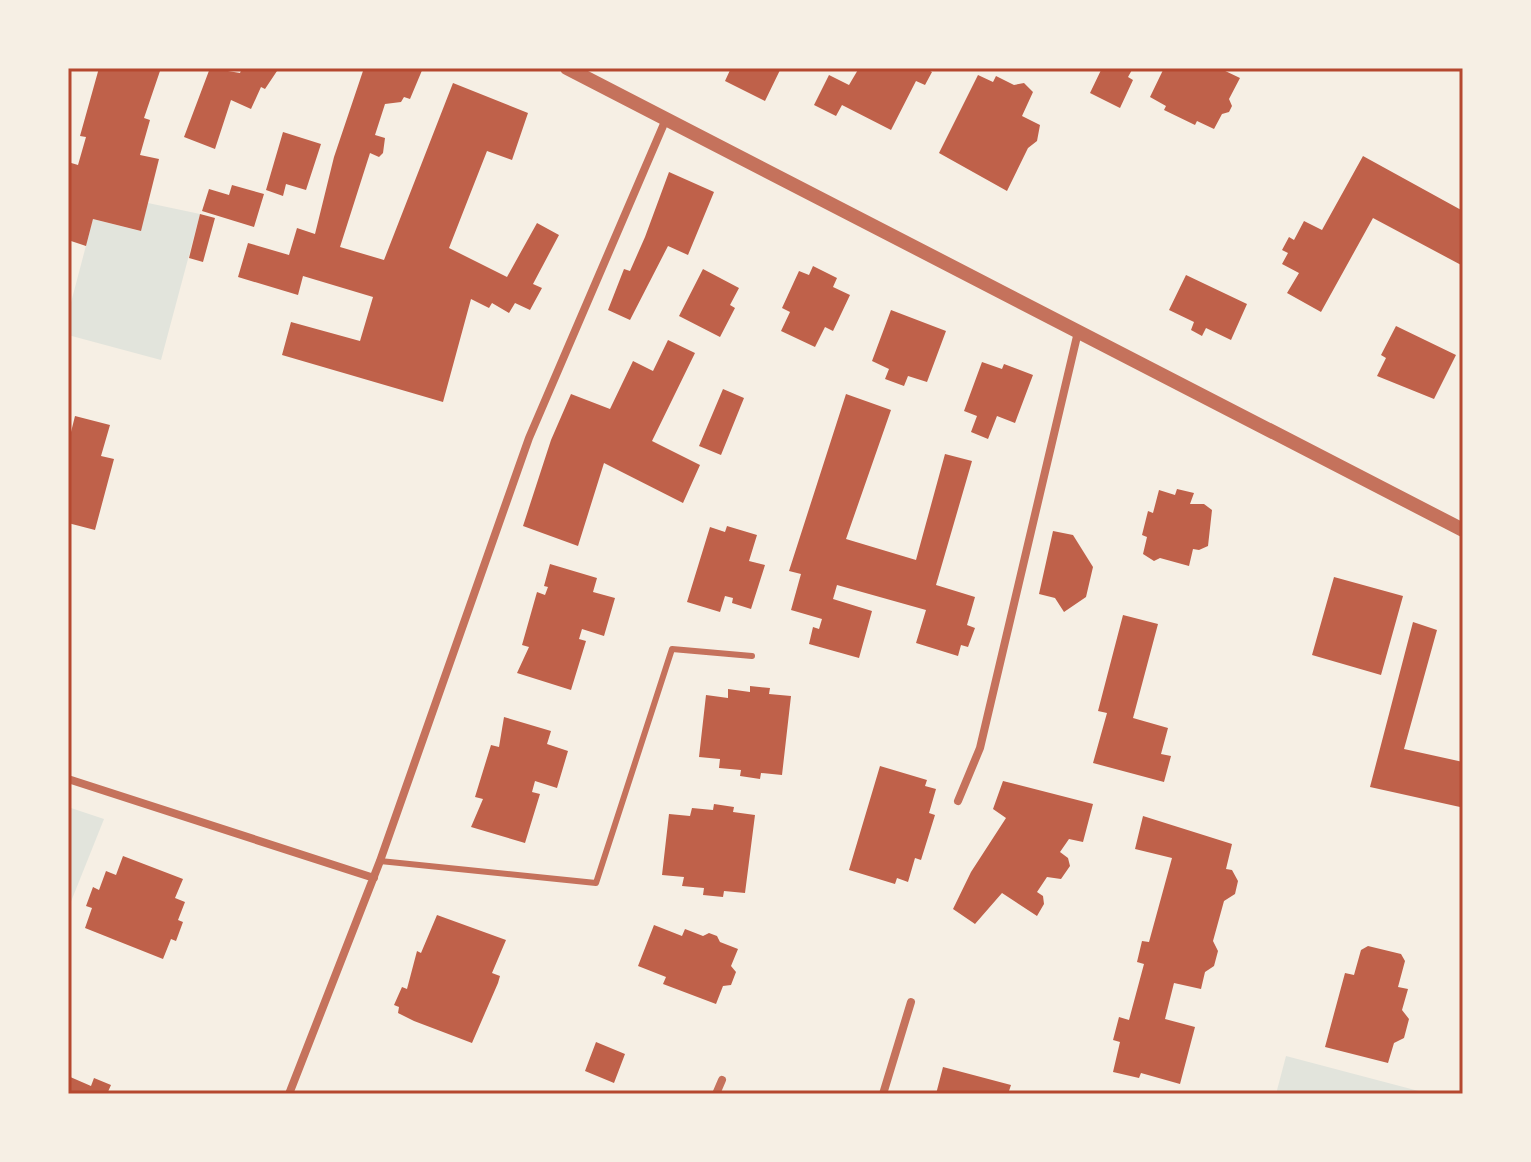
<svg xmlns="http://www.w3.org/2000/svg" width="1531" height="1162" font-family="Roboto,sans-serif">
<rect width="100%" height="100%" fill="#f6efe4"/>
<path fill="#e2e4dc" d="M148,203L200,214L161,360L68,335V314L93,219L140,231Z
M68,807L104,819L68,909Z
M1286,1056L1430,1094H1276Z"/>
<path fill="#bf614a" d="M99,68H161L144,118L150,120L140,155L159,159L141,231L93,219L86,246L68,240V162L78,165L86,137L80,136Z
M210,68L240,73L242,68H279L265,89L261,87L251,109L231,100L215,149L184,137Z
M364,68H423L410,99L404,97L401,102L385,104L375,135L385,138L383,153L379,157L370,153L340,247L384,260L453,83L528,113L512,160L487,151L449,248L507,277L537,223L559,235L533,284L542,288L530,310L515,303L509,313L492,303L489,308L471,299L443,402L282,355L291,322L360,341L373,297L303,276L298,295L238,277L248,243L289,255L297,228L315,234L334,157Z
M731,68H781L765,101L725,81Z
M859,68H925L932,72L925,85L916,81L891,130L842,105L836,116L814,105L829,75L849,85Z
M1102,68H1133L1128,77L1133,80L1120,108L1090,93Z
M1164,68H1219L1240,78L1229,99L1232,106L1229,112L1222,114L1214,129L1197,121L1195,125L1164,110L1166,106L1150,97Z
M978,75L993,82L996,76L1014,85L1024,83L1033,92L1022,116L1040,125L1037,141L1028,148L1007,191L939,153Z
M283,132L321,144L306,190L286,184L283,196L266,190Z
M1363,156L1463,211V266L1373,218L1321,312L1287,293L1299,273L1282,264L1288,253L1282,250L1289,237L1294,240L1304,221L1322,230Z
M669,172L714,192L688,255L668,246L630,320L608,310L624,269L630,271L645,237Z
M232,185L264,194L254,227L202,211L209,189L229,195Z
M200,214L215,218L203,262L189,258Z
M813,266L837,278L833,287L850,295L833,331L825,327L815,347L781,331L790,312L782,308L799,271L809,275Z
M703,269L739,288L730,305L735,308L720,337L679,316Z
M1186,275L1247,304L1231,340L1206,328L1202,336L1191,330L1194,322L1169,310Z
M891,310L946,331L927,382L908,376L904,386L885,379L889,369L872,361Z
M1396,326L1456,355L1434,399L1377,376L1386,358L1381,355Z
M668,340L695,353L652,441L700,465L683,503L604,463L578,546L523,526L551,440L571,394L610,409L633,361L653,371Z
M982,362L1002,369L1004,364L1033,375L1015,423L997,416L988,439L971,432L977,416L964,411Z
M723,389L744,398L721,455L699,446Z
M846,394L891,410L846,539L916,560L945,454L972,461L936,585L975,597L967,625L975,628L968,647L961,645L958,656L916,643L926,610L837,585L833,599L872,611L859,658L809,644L813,627L819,629L822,619L791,610L801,574L789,571Z
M75,416L110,425L101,456L114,459L95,530L68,523V444Z
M1177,489L1194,493L1190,504H1204L1212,510L1208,546L1199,550L1193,549L1189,566L1160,558L1154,561L1143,554L1147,537L1142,535L1148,511L1153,513L1159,490L1175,495Z
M727,526L757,535L749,561L765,565L751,609L732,603L733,598L725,596L720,612L687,602L710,527L725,532Z
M1053,531L1073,535L1093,567L1086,597L1064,612L1055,598L1039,594Z
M550,564L597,578L593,592L615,598L604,636L582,629L579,639L586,641L571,690L517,673L529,647L522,645L537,592L545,595L548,587L544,586Z
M1334,577L1403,596L1381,675L1312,655Z
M1123,615L1158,624L1133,718L1168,728L1161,754L1171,756L1164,782L1093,763L1107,713L1098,711Z
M1413,622L1437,630L1404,749L1463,762L1460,807L1370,787Z
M750,686L770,688L769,694L791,696L782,775L761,773L760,779L740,776L741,770L719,768L720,759L699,757L706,695L728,698V689L750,692Z
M504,717L551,731L547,744L568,751L557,788L535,781L532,792L540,794L525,843L471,827L483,799L475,797L491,745L499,747Z
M880,766L927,780L925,786L936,789L929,813L935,815L921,860L915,858L908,882L897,878L895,884L849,870Z
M1003,781L1093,804L1083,842L1069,839L1060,852L1068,858L1070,866L1061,879L1047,877L1037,892L1043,896L1044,904L1037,916L1002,893L975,924L953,909L971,872L1006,818L993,809Z
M714,804L734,807L733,812L755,815L745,893L724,891L723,897L703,895L704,888L682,886L684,877L662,875L669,814L690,816L692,808L713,810Z
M1143,816L1232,844L1226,869L1232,870L1238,881L1235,894L1224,901L1213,941L1218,951L1214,966L1205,972L1201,989L1174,983L1165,1019L1195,1027L1180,1084L1141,1073L1139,1078L1113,1072L1120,1042L1113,1040L1119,1017L1129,1020L1144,964L1137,962L1142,941L1149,942L1172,858L1135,849Z
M123,856L183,879L175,898L185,902L178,920L183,922L176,941L171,939L163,959L85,928L92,908L86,906L93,887L99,890L106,871L116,875Z
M437,915L506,940L492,973L500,976L498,983L472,1043L414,1021L398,1013L399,1007L394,1005L402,987L407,989L417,951L421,953Z
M654,925L682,936L685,929L703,936L709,933L717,936L720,942L738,949L731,966L736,972L731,985L723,986L716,1004L663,984L666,977L638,966Z
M1368,946L1401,954L1405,961L1398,987L1408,989L1402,1010L1409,1019L1404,1038L1394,1043L1388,1063L1325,1047L1345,973L1354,975L1361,950Z
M596,1042L625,1054L614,1083L585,1071Z
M943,1067L1011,1085L1008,1094H936Z
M68,1076L91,1086L94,1078L111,1085L107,1094H68Z"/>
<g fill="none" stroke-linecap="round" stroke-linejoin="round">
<path stroke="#c5725c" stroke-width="6" d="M380,861L596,883L672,649L752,656"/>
<path stroke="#c5725c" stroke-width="8" d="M68,779L374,878
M958,801L980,748L1078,332
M289,1094L380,861L529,438L666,119
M716,1094L722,1080
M883,1094L911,1002"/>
<path stroke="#c5725c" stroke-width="14" d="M567,68L1463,530"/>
</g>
<rect width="1531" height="1162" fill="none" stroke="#f6efe4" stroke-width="140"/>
<rect x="70" y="70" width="1391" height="1022" fill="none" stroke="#b5482f" stroke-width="3"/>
</svg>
